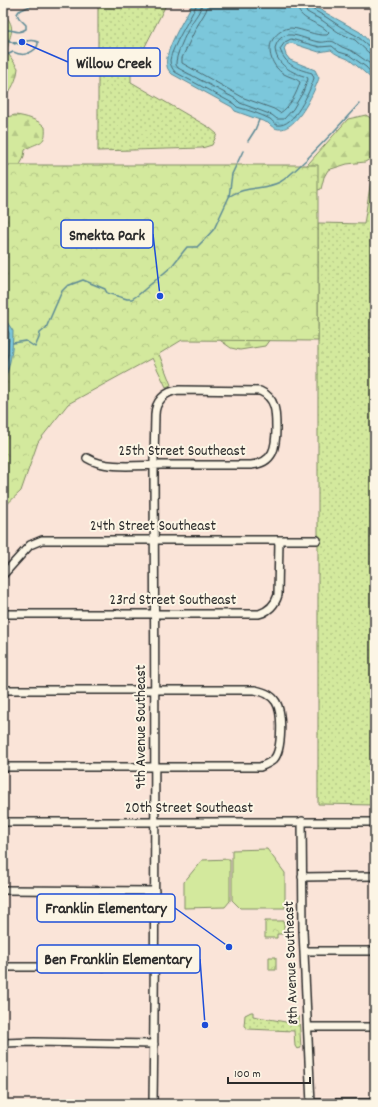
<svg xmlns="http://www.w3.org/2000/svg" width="378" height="1107" font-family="Dekko,sans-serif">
<defs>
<pattern id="grass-dots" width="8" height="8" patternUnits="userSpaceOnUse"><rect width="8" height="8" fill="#d3e99d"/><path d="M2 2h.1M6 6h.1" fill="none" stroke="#b5c887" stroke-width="1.8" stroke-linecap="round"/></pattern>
<pattern id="forest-firs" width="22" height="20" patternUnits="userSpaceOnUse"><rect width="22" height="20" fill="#d3e99d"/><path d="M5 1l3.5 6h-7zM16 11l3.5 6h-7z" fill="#b5c887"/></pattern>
<pattern id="park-crowns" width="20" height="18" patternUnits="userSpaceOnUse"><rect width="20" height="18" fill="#d3e99d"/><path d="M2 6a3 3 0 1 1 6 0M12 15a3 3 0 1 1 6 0" fill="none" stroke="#b5c887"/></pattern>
<pattern id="water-ripples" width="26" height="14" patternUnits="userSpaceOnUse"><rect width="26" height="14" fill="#7bc7db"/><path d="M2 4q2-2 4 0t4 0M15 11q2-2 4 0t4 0" fill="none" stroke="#6aabbc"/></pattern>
</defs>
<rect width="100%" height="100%" fill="#fae4d8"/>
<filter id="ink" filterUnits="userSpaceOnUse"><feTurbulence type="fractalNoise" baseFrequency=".025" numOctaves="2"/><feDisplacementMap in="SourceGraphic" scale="8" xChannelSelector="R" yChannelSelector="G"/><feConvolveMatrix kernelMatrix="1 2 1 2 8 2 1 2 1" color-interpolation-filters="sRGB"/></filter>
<g filter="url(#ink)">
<path fill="url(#grass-dots)" stroke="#7f8a64" d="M98,3H167L131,74V82L210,128L217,134L212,145L202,148L98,151Z
M375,171V805L318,804V223L364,224L372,174Z
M251,1012H253V1016L291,1023L293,1018L299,1017L301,1048L297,1049L295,1046L294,1031L248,1029L244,1026L245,1015Z"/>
<path fill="url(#forest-firs)" stroke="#7f8a64" d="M3,13C19,29 8,35 7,52L18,68C17,79 12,91 3,98Z
M15,115C25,116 39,120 45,127C47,146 37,141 25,150C24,165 14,171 3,181V118Z
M366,115L375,121V156L365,162L347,164L328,170L324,177L321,189L310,193L301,172L348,119Z
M217,338L270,339L265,346L240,350L231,348Z"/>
<path fill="url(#park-crowns)" stroke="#7f8a64" d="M3,165H318V341L182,340L159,354L171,385L166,387L152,358L68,404L38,442L21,491L3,508Z
M265,921H284V934H277V938H265Z
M269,957H276V970H269Z"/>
<path fill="#d3e99d" stroke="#7f8a64" d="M267,849L285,873V908H240L232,900V850Z
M230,859V901L225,907L184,908V882L202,860Z"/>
<path fill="url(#water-ripples)" stroke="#5b8995" d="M193,3H308L360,32L375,48V82C366,74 358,66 348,59C341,56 336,55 331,50L319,52L291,43L286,45L284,49L286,55L290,60L315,70L319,78C314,93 290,147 268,123L235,111L232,107L172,74C170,72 167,69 167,66C163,52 186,16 193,3Z
M3,316L13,331C13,349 10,368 3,384Z"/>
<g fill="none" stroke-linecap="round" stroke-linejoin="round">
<path stroke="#4b6971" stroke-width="1" d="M197,3L196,6C190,19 172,47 170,60C170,65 172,68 175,72L234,104L237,107C248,110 260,114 270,119C273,121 274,124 277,125C294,128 310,91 314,78L312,73C297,69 285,65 280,49L285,42L291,39L319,47L332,46L339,52L349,55L366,67L375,77
M202,3C201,12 194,18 190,26C186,34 175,56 176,65L178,68L236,99L240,103L272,115L277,119H284L293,109L303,92L308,79L307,77C292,73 276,65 275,48C282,24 304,40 319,42C324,43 329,40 334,42L342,47L352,51L369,63L375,69
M208,3L206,11L196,28L182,58V63L244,98L274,109L280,113C290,107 297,93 300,82C296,78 289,77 284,74C272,67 266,50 273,39C277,33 284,28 291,28C304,29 314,36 327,35L329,33C320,21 297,22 297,3
M303,3L304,8L307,12L323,21L338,32L355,40L369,53L375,54
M308,3L310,8L326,17L341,27L357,36L371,48L375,49
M3,322L9,333L8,354L3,374"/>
<path stroke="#5b8995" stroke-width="1.5" d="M3,57L13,52C15,52 17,54 20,54C27,56 39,49 38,42C32,39 24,41 19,44L13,42L15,44L8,40L5,34L6,30C14,29 16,35 26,29V25L19,18L17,14L19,11L37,3
M372,98H375
M248,141L255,130L259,120
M230,196C245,186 264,190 280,182C290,176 297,168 306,160C324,142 342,123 359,104
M13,343L26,341L35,347L39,338L40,333L46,328L62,291L67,286L83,280L105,289L107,293L127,299H132L138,295L171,267L187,247H197L204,240L214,229L229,197L232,174L243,151"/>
<g stroke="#2b2b2b" stroke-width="10">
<path id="minor" d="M87,458C106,470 139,465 162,465H251C274,463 276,447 276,428C276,412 276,398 260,391L179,390C165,391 155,402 155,415L154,459V472C155,683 156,893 153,1104
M3,575L30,545L42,540H317
M3,614H259C269,611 275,605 278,595L279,540
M3,690H255C263,692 271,694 276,702C283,713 282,750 274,759C270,763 265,765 260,767H3
M302,821L303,931L311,1104
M3,822H375
M302,877L375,876
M3,890L155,891
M304,951H375
M3,967H154
M308,1027H375
M3,1043L34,1042L154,1044
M311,1103H375"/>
</g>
<use href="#minor" stroke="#fcf5e5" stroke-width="7"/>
</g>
</g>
<g text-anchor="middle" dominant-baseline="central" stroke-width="4" stroke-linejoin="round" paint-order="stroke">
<g font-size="15" fill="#2b2b2b" stroke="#fcf5e5">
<text x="182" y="452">25th Street Southeast</text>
<text x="153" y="527">24th Street Southeast</text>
<text x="173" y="601">23rd Street Southeast</text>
<text transform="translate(142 727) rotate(-90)">9th Avenue Southeast</text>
<text x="189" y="809">20th Street Southeast</text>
<text transform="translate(292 963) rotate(-92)">8th Avenue Southeast</text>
</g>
</g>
<path fill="none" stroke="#1d4ed8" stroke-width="1.5" d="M22 42L68 62M160 296L153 234M229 947L175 908M205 1025L200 959"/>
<g fill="#1d4ed8" stroke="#fcf5e5" stroke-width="1.5">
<circle cx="22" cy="42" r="4"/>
<circle cx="160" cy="296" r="4"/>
<circle cx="229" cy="947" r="4"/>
<circle cx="205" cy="1025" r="4"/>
</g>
<g fill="#fcf5e5" stroke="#1d4ed8" stroke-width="1.5">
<rect x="68" y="48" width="92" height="28" rx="4"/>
<rect x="61" y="220" width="92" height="28" rx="4"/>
<rect x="37" y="894" width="138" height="28" rx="4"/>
<rect x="37" y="945" width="163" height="28" rx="4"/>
</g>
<g font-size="16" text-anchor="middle" font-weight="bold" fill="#2b2b2b">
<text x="114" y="68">Willow Creek</text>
<text x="107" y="240">Smekta Park</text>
<text x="106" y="913">Franklin Elementary</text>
<text x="118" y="964">Ben Franklin Elementary</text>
</g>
<rect width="378" height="1107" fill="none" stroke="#fcf5e5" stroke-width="16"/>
<rect x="8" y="8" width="362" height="1091" fill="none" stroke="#2b2b2b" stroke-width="1.5" filter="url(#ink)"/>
<path d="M228 1077v6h82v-6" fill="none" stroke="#2b2b2b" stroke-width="2"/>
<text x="234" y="1077" font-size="12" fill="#2b2b2b" stroke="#fcf5e5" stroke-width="3" paint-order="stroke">100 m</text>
</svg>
